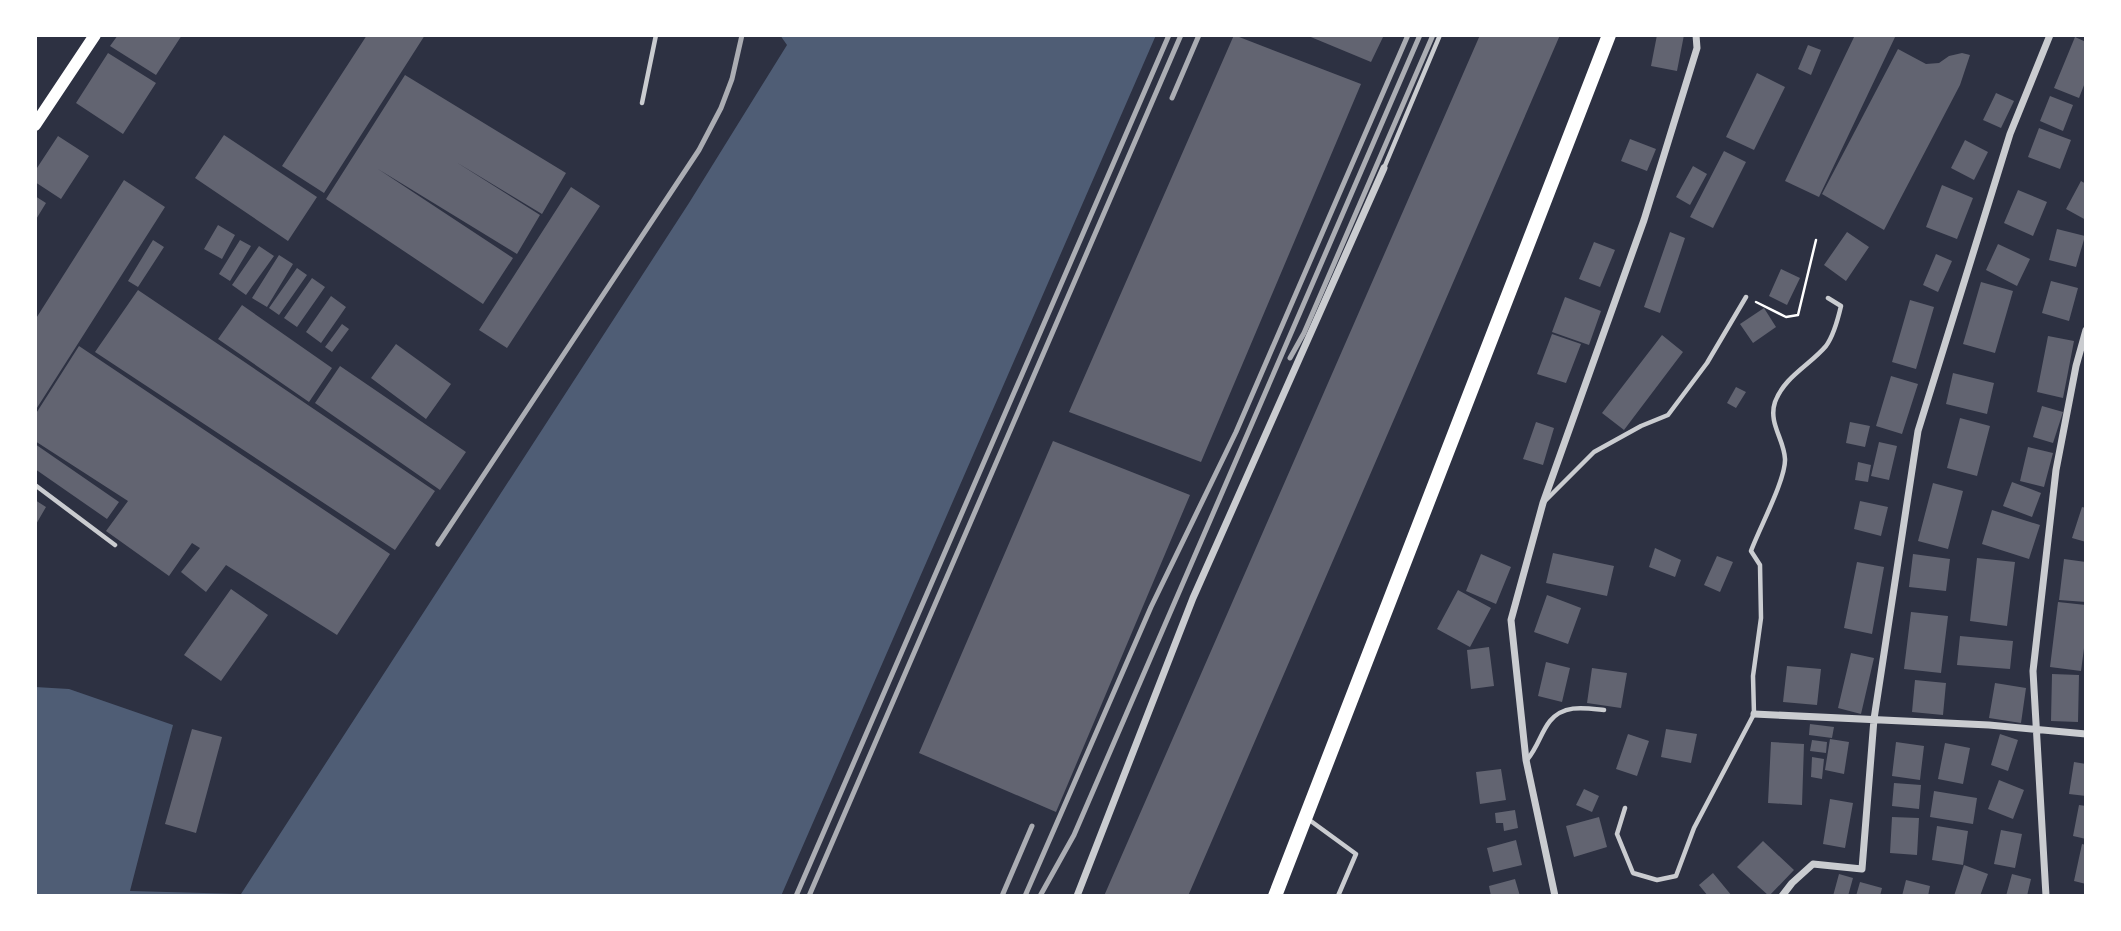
<svg xmlns="http://www.w3.org/2000/svg" width="2121" height="931" font-family="Bitter,serif">
<rect width="100%" height="100%" fill="#2d3142"/>
<path fill="#4f5d75" d="M780,35H1156L781,896H35V687L69,689L173,725L130,891L241,894L689,203L787,45Z"/>
<path fill="#626471" d="M118,35H182L156,75L110,46Z
M367,35H425L324,193L282,166Z
M1234,35L1361,84L1201,462L1069,412Z
M1306,35H1384L1371,62Z
M1480,35H1560L1188,896H1104Z
M1657,35H1684L1677,71L1651,66Z
M1855,35H1896L1819,197L1785,181Z
M2075,37L2086,42V80L2079,98L2054,88Z
M1808,45L1821,50L1811,75L1798,69Z
M1898,49L1926,64L1939,63L1949,56L1962,53L1970,55L1960,85L1884,230L1822,194Z
M108,53L156,83L123,134L76,103Z
M1757,73L1785,87L1754,150L1726,137Z
M405,75L566,173L542,214L456,162L540,215L517,254L378,169L513,258L483,304L326,199Z
M1996,93L2014,101L2001,128L1983,120Z
M2050,96L2073,105L2063,131L2040,121Z
M2039,128L2071,140L2060,169L2028,157Z
M224,135L317,197L288,241L195,178Z
M58,136L89,156L61,199L35,182V171Z
M1630,139L1656,149L1647,171L1621,161Z
M1965,140L1988,152L1974,180L1951,168Z
M1724,151L1746,162L1713,228L1690,217Z
M1693,166L1707,174L1690,205L1676,197Z
M124,180L165,207L35,411V320Z
M2081,181L2086,184V220L2066,209Z
M1942,185L1973,198L1957,239L1926,227Z
M571,187L600,206L507,348L479,330Z
M2018,190L2047,202L2033,236L2004,223Z
M35,196L46,203L35,221Z
M218,225L235,235L222,259L204,249Z
M2057,229L2085,236L2076,267L2049,260Z
M1670,232L1685,238L1660,313L1644,307Z
M1847,232L1869,247L1846,281L1824,265Z
M153,240L164,247L138,287L128,281Z
M240,240L251,246L230,281L219,274Z
M1594,242L1615,250L1600,287L1579,279Z
M1998,244L2030,259L2017,286L1986,270Z
M259,246L274,256L246,295L232,285Z
M1936,254L1952,261L1938,292L1923,285Z
M279,255L293,264L267,307L252,298Z
M297,268L307,275L279,315L269,308Z
M1781,269L1800,278L1787,305L1769,296Z
M312,278L325,287L297,327L284,318Z
M2051,281L2078,288L2069,321L2042,313Z
M1981,282L2013,291L1995,353L1963,344Z
M138,290L435,491L395,550L95,352Z
M331,296L346,307L321,343L306,332Z
M1565,297L1601,311L1589,345L1552,332Z
M1910,300L1934,307L1916,369L1892,362Z
M242,305L332,368L309,402L218,339Z
M1764,308L1776,327L1753,343L1740,324Z
M342,324L349,329L332,352L325,347Z
M1552,334L1581,344L1566,383L1537,374Z
M1662,335L1683,352L1624,430L1602,413Z
M2048,336L2074,341L2063,398L2037,392Z
M396,344L451,384L426,419L371,378Z
M79,346L390,554L337,635L226,565L206,592L181,572L200,548L192,543L169,576L106,531L128,501L35,441V415Z
M340,366L466,452L440,490L315,403Z
M1953,373L1994,383L1987,414L1946,404Z
M1891,376L1918,384L1902,434L1876,426Z
M1736,387L1746,392L1736,408L1727,403Z
M2042,406L2063,412L2053,443L2033,437Z
M1960,418L1990,426L1977,476L1947,468Z
M1536,422L1554,428L1543,465L1523,459Z
M1850,422L1870,426L1865,447L1846,443Z
M1053,441L1190,495L1056,812L919,753Z
M1879,442L1897,446L1889,480L1871,476Z
M35,444L119,502L107,519L35,469Z
M2028,447L2053,453L2044,487L2020,481Z
M1858,462L1871,465L1868,482L1855,480Z
M2012,482L2041,493L2032,517L2003,506Z
M1933,483L1963,491L1948,549L1918,541Z
M35,500L46,507L35,526Z
M1860,501L1888,507L1881,536L1854,529Z
M2082,507L2086,508V542L2072,538Z
M1992,510L2040,525L2029,559L1982,544Z
M1655,548L1681,560L1675,577L1649,567Z
M1553,553L1614,566L1607,596L1546,583Z
M1481,554L1511,567L1496,604L1466,591Z
M1913,554L1950,559L1946,591L1909,587Z
M1717,556L1733,562L1720,592L1704,585Z
M1977,558L2015,562L2007,626L1970,621Z
M2064,559L2086,562V602L2059,600Z
M1857,562L1884,567L1872,634L1844,628Z
M231,589L268,615L221,681L184,655Z
M1458,590L1491,608L1470,647L1437,629Z
M1547,595L1581,608L1568,644L1534,632Z
M2058,602L2086,605V633L2081,671L2050,667Z
M1911,612L1948,616L1941,673L1904,669Z
M1960,636L2013,641L2010,669L1957,665Z
M1489,647L1494,686L1471,689L1467,650Z
M1851,653L1874,658L1861,714L1838,708Z
M1546,662L1570,668L1562,702L1538,696Z
M1787,666L1821,669L1817,705L1783,702Z
M1592,668L1627,673L1621,708L1587,703Z
M2052,674L2079,675L2078,722L2051,721Z
M1915,680L1946,683L1943,715L1912,712Z
M1995,683L2026,688L2021,723L1989,718Z
M1810,724L1834,727L1832,738L1809,735Z
M192,729L222,737L196,833L165,824Z
M1666,729L1697,734L1691,763L1661,757Z
M1628,734L1649,741L1637,776L1616,769Z
M2000,734L2018,740L2008,771L1991,765Z
M1830,739L1849,742L1844,774L1825,770Z
M1812,740L1827,742L1826,753L1810,751Z
M1771,742L1804,744L1802,805L1768,803Z
M1896,742L1924,746L1920,780L1892,776Z
M1945,743L1970,748L1963,784L1938,779Z
M1812,757L1824,759L1822,779L1811,777Z
M2074,762L2086,764V796L2069,794Z
M1501,769L1506,800L1480,804L1476,772Z
M1999,780L2024,790L2013,819L1988,809Z
M1894,783L1921,785L1919,809L1892,806Z
M1584,789L1599,796L1592,812L1576,805Z
M1934,791L1977,798L1973,824L1930,817Z
M1830,799L1853,803L1845,848L1823,844Z
M2079,805L2086,806V839L2073,836Z
M1515,810L1518,828L1504,831L1503,823H1496L1495,813Z
M1599,817L1607,847L1574,857L1566,826Z
M1892,817L1919,818L1917,855L1890,853Z
M1937,826L1968,831L1963,865L1932,860Z
M2001,830L2022,834L2015,868L1994,864Z
M1516,840L1522,865L1493,872L1487,848Z
M1763,841L1794,870L1769,896L1737,867Z
M2082,844L2086,845V884L2074,881Z
M1964,865L1988,874L1980,896H1954Z
M1713,873L1732,896H1708L1699,885Z
M1839,874L1853,878L1848,896H1833Z
M2012,874L2031,879L2027,896H2006Z
M1515,879L1520,896H1491L1489,886Z
M1906,880L1930,886L1928,896H1902Z
M1860,882L1882,888L1880,896H1856Z"/>
<g fill="none" stroke-linecap="round" stroke-linejoin="round">
<path stroke="#fff" stroke-width="2.5" d="M1756,302L1786,317L1798,315L1816,240"/>
<path stroke="#caccd0" stroke-width="4.5" d="M642,103L656,35
M1384,168L1440,35
M35,485L115,545
M1546,500L1594,452L1641,426L1668,415L1707,363L1746,297
M1527,760C1538,747 1541,732 1550,721C1564,704 1585,708 1604,710
M1625,808L1617,834L1633,873L1657,880L1676,876L1694,828L1754,714L1753,676L1761,618L1760,565L1751,551C1759,529 1786,479 1785,459C1784,439 1768,423 1775,402C1784,377 1810,365 1826,346C1834,335 1838,319 1841,306L1828,298
M1308,819L1356,854L1338,896"/>
<path stroke="#caccd0" stroke-width="7" d="M1754,714L1989,725L2086,734
M1077,896L1193,598L1384,168
M1555,896L1526,760L1511,620L1543,503L1644,220L1697,48L1696,35
M1782,896L1792,883L1813,864L1862,869L1874,719L1918,431L2010,134L2050,35
M2046,896L2033,671L2056,470L2076,366L2086,330"/>
<path stroke="#fff" stroke-width="12" d="M35,125L95,35"/>
<path stroke="#fff" stroke-width="14" d="M1275,896L1609,35"/>
<path stroke="#abadb3" stroke-width="5" d="M1172,98L1199,35
M1290,358L1304,333L1433,35
M438,544L699,150L721,108L732,79L742,35
M796,896L1169,35
M809,896L1181,35
M1002,896L1032,826
M1025,896L1151,607L1236,432L1408,35
M1040,896L1074,835L1420,35"/>
</g>
<rect width="2121" height="931" fill="none" stroke="#ffffff" stroke-width="74"/>
</svg>
